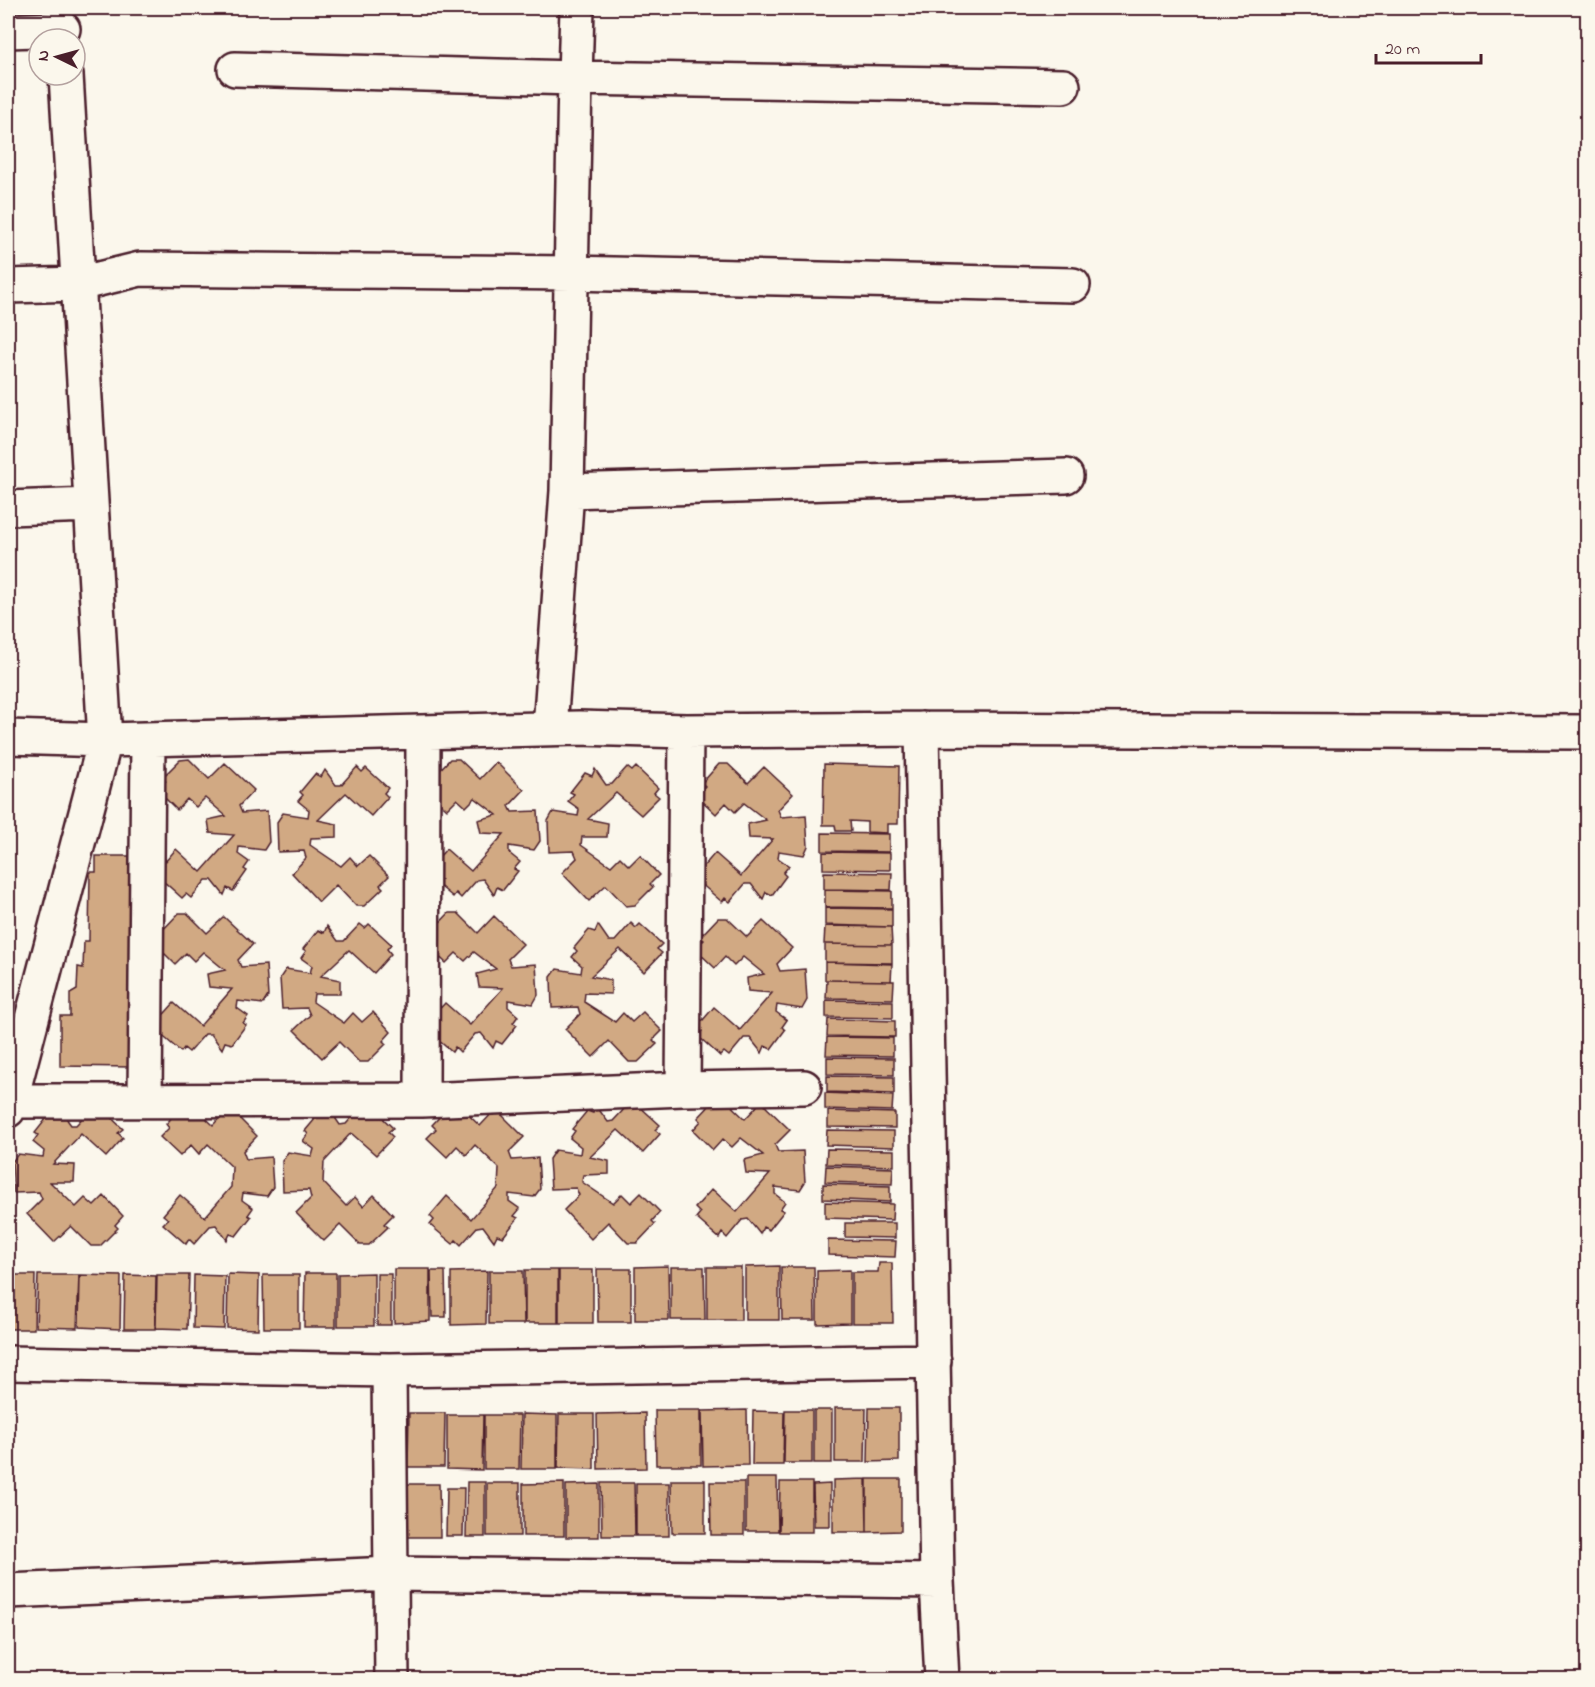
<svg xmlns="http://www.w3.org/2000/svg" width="1595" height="1687" font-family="'Indie Flower',sans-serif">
<rect width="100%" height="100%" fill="#fbf7ec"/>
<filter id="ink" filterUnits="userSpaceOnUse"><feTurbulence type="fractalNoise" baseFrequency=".0167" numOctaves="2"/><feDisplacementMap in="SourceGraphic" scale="12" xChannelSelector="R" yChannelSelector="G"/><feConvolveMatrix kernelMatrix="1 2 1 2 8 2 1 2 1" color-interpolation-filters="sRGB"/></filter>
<g filter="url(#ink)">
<path fill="#d1a983" stroke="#4a1f2b" stroke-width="1.5" d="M1296,8H1395V10Z
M189,759L209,779L225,763L254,790L239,806L242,813L267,811L269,842L264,850L239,847L238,854L249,862L244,869L247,871L233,891L227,888L224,895L212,880H206L191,898L186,894L182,898L160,878L163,873L159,869L176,849L201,872L234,835L210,833L208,820L226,816L205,798L196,807L187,799L177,810L157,790L166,781L162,778L180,760Z
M450,759H459L480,779L496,762L524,790L509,806L512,812L538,811L540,841L534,850L509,846V853L520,862L514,869L518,871L503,890L497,887L494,895L483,879L477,880L461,898L456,893L453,897L430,878V868L446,849L471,871L504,834L481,833L478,820L497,815L475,798L466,807L457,799L447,809L427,790L432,778Z
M719,764H728L748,783L764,767L793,794L778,810L781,817L806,815L808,846L804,855L779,851L778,858L789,866L783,873L786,876L772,895L766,892L763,899L751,884H745L730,902L725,898L722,902L699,882L703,877L698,873L715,853L741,876L773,839L749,838L748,824L766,820L744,803L735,812L726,803L716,814L696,795L705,786L702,783Z
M824,764L899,766L898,824H887V833L867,832V822L850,821L851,831H836L835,825H823Z
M357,767L362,772L366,768L388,788L384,793L388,797L371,816L346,793L318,820L337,824V837L311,838L310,845L341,866L350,857L358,866L369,856L389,876L380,885L383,888L364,906H356L336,885L319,902L292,873L306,858L304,851L278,852L277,822L283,813L308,817L309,810L298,801L303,795L300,792L315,774L321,777L325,770L336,785H341Z
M627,767L632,771L636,767L658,788L654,793L659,797L641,815L616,793L588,819L608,823L607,837H582L581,845L611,866L620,857L629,866L640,855L659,875L650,884L653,887L635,905L626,906L606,885L589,901L562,873L577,858L574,851L549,852L548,821L553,812L578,816L579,809L568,801L574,794L570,792L585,773L592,776L595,769L606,785L612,784Z
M822,833L889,834V852L822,851Z
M823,852L890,853V870L823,869Z
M96,856H136L132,1067L60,1066V1016H70V994L77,990L78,967L83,968L84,941H89L90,872H96Z
M824,872L892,873L891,890L824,889Z
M825,890L892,891V908L825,907Z
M825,908L892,909V927L825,925Z
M179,913H187L207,933L224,917L253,944L238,960L241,967L266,965L268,996L263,1004L238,1001L237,1008L248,1016L243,1023L246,1025L232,1044L225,1042L222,1049L211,1034H205L189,1052L184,1048L181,1052L158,1032L162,1027L157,1022L174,1003L200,1026L232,989L209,987L207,974L225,970L203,952L194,961L186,953L175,964L155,944L164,935L161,932Z
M449,913H458L478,933L494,916L523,944L508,959L511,966L536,964L538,995L533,1004L508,1000V1007L518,1016L513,1023L517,1025L502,1044L496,1041L493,1048L481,1033L475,1034L460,1052L455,1047L452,1052L429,1032L428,1022L445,1003L470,1025L503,988L479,987L477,974L496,969L474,952L465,961L456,953L446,963L426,944L431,932Z
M718,918H727L747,937L763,921L792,948L777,964L780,971L805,969L807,1000L802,1009L777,1005L776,1012L787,1020L782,1027L785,1030L771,1049L765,1046L762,1053L750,1038H744L729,1056L724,1052L720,1056L698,1036L702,1031L697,1027L714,1007L740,1030L772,993L748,991L747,978L764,974L743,957L734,966L725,957L715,968L695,949L704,940L700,937Z
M631,923L636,928L640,924L662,944L657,949L662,953L644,972L620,949L591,976L611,980V994L585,993L584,1002L615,1022L623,1013L632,1022L643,1012L662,1031L653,1040L657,1044L638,1062H629L609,1041L593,1057L565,1029L580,1014L578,1007L552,1008L551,977L557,969L581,973L582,966L572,957L577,951L574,948L589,930L595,932L598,925L609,941H615Z
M360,924L365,928L369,924L391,944L387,949L391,954L374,973L349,950L321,976L340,980V994H314L313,1002L344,1023L353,1013L362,1022L373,1012L391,1032L383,1041L386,1044L368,1062H359L339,1042L322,1058L294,1030L310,1015L307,1008L282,1009L280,978L286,969L310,973L312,966L301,958L306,951L303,949L318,930L324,933L327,926L338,941H344Z
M825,926L891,927L892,945L824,944Z
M825,944L892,945V963L825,962Z
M825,962L892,964L891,981L825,980Z
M827,980L894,981L893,999L826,998Z
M826,1000L893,1001V1018L826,1017Z
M828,1019L895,1021V1037L827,1036Z
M827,1037L893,1038V1056L826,1055Z
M827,1057L894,1058V1075L827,1074Z
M827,1076L894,1077V1094L827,1092Z
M825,1093L893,1096L892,1111L825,1109Z
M716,1099H724L745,1119L761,1102L790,1130L775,1145L778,1152L803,1151L805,1182L800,1190L775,1187V1194L785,1202L780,1209L784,1211L769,1230L763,1227L760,1234L748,1219L742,1220L727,1238L722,1233L719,1238L696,1218L700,1213L695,1208L712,1189L737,1212L770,1174L746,1173L744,1160L763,1155L741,1138L732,1147L723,1139L713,1150L693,1130L701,1121L698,1118Z
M629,1104L634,1109L638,1105L660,1125L655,1130L660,1134L643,1153L618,1130L590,1157L609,1161V1174L583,1175L582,1182L613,1203L622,1194L631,1203L641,1193L660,1212L652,1221L655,1224L637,1243H628L608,1222L591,1239L564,1210L579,1195L576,1188L551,1189L549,1159L555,1150L580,1154L581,1147L570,1138L575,1131L572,1129L587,1111L593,1113L597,1107L608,1122L613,1121Z
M184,1105H192L213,1125L229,1108L257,1136L243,1151L246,1159L271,1157L273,1187L267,1196L243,1193L242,1200L253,1208L248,1215L251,1217L236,1236L230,1234L227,1240L216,1225L210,1226L194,1244L189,1239L186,1244L163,1224L168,1219L163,1215L180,1195L205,1217L231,1187L232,1167L208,1144L199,1154L191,1145L180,1156L160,1137L169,1128L166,1124Z
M362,1106L371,1107L393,1128L388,1132L393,1137L376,1155L351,1133L324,1162L323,1182L346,1206L355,1197L363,1206L374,1195L393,1215L384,1224L388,1227L369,1245H360L340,1225L324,1241L296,1213L311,1198L309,1190L283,1191L282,1161L288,1152L312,1156L314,1149L303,1141L308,1134L305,1131L320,1113L329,1109L340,1125L346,1124Z
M450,1106H459L480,1126L496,1109L524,1137L509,1152L512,1160L538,1158L540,1189L534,1197L509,1194V1201L520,1209L514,1216L518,1218L503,1237L497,1235L494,1241L483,1226L477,1227L461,1245L456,1240L453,1244L430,1225L434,1220L430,1216L447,1196L471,1219L498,1188L499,1168L475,1145L466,1155L457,1146L447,1157L427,1138L436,1129L432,1125Z
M92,1108H101L123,1129L118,1133L123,1138L106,1157L81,1134L53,1164L75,1165L74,1182H50L76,1207L85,1198L94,1206L104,1196L123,1216L115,1225L118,1228L100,1246H91L71,1226L54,1242L27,1214L42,1199L39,1192L14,1193L12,1162L18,1154L43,1157L44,1151L33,1142L38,1135L35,1133L50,1114L60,1110L71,1125H76Z
M828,1111L895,1113V1128L828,1127Z
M827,1130L894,1131V1147L826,1145Z
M827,1149L894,1150V1166L826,1164Z
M826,1166L893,1168L892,1184L825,1182Z
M823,1184L890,1186V1202L823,1199Z
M825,1202L893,1204L892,1220L825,1218Z
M845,1223H895V1238L845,1237Z
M828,1240L896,1241L895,1257L828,1255Z
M879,1263H892L893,1323H852V1272H878Z
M668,1266L669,1320H635V1267Z
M779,1266V1320H745V1267Z
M671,1267H704L705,1320H671Z
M707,1267H741V1320H707Z
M781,1267H814L815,1320H782Z
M394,1269H430V1321L394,1323Z
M597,1269H631V1322H598Z
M525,1270H558V1323H525Z
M559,1270H593V1323H559Z
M850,1270V1323L817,1324V1271Z
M431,1271H445L446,1317H432Z
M487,1271L486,1324L451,1325V1272Z
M489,1271H523L524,1324H489Z
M305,1273H336V1327H304Z
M374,1273V1326H338V1274Z
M228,1274L259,1275L258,1329L227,1328Z
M377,1274H391V1325H377Z
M8,1275H35L34,1329H8Z
M38,1275H79L77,1328L36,1327Z
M80,1275L121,1276L120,1329L79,1327Z
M125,1275L156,1276L155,1329H124Z
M157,1275H189L187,1329L156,1328Z
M194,1275L225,1276L224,1329L193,1328Z
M263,1275H299V1328H264Z
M835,1408H866L865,1462H835Z
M869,1408H899V1461L868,1462Z
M655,1410H701V1465H656Z
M747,1410L748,1465L703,1466L702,1411Z
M785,1410H812V1463H784Z
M814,1410H832V1463H814Z
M753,1411L784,1412L783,1465H752Z
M409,1413H445L444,1467H408Z
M645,1413L646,1468L598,1469L597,1414Z
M522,1414L557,1415V1469H521Z
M559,1414H594V1469L558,1468Z
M447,1415H483L482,1470L447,1469Z
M484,1415H520L519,1469H484Z
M746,1478H777L778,1531H746Z
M866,1479L867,1532H833V1480Z
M867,1479H901V1531L867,1532Z
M671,1480H705V1533H672Z
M467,1482H485V1537H466Z
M710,1482H744V1535H711Z
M780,1482H812V1532H779Z
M487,1483H520V1536H487Z
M564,1483V1536H523V1484Z
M601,1483H634L635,1536H602Z
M636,1483H669V1536H636Z
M406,1484H439L440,1537H406Z
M599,1484V1537H566V1485Z
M830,1484V1526H814L813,1485Z
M447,1488H464L463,1536H446Z"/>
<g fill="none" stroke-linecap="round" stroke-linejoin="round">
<g stroke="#4a1f2b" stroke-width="38">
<path id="minor" d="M8,31L63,29
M235,69L575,78L577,8
M8,286L78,284L140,269L571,273L1073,285
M567,491L1066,476
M8,508L91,505
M550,728L567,491L575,78L1063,86
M922,729L937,1581L942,1680
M8,737L105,740L579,728L686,731L922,729L1588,732
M683,1089L686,731
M145,1100L148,739
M422,1100L423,732
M10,1101L422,1100L683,1089L804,1087
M8,1110L105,740L66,75
M8,1363L389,1370L934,1361
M389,1370L392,1680
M8,1591L391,1574L937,1581"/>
</g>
<use href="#minor" stroke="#fbf7ec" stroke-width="33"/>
</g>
</g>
<rect width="1595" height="1687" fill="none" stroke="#fbf7ec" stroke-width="30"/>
<rect x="15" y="15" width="1565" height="1657" fill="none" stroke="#4a1f2b" stroke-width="2" filter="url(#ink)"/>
<g transform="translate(57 57) rotate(275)"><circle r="28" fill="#fbf7ec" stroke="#b4a19f" stroke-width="1.5"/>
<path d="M0-4.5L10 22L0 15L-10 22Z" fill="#4a1f2b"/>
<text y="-9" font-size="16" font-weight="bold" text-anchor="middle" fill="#4a1f2b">N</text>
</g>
<path d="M1376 54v9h105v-9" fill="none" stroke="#4a1f2b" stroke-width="3"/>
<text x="1385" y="54" font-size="18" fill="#4a1f2b" stroke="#fbf7ec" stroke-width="4.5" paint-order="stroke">20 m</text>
</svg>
